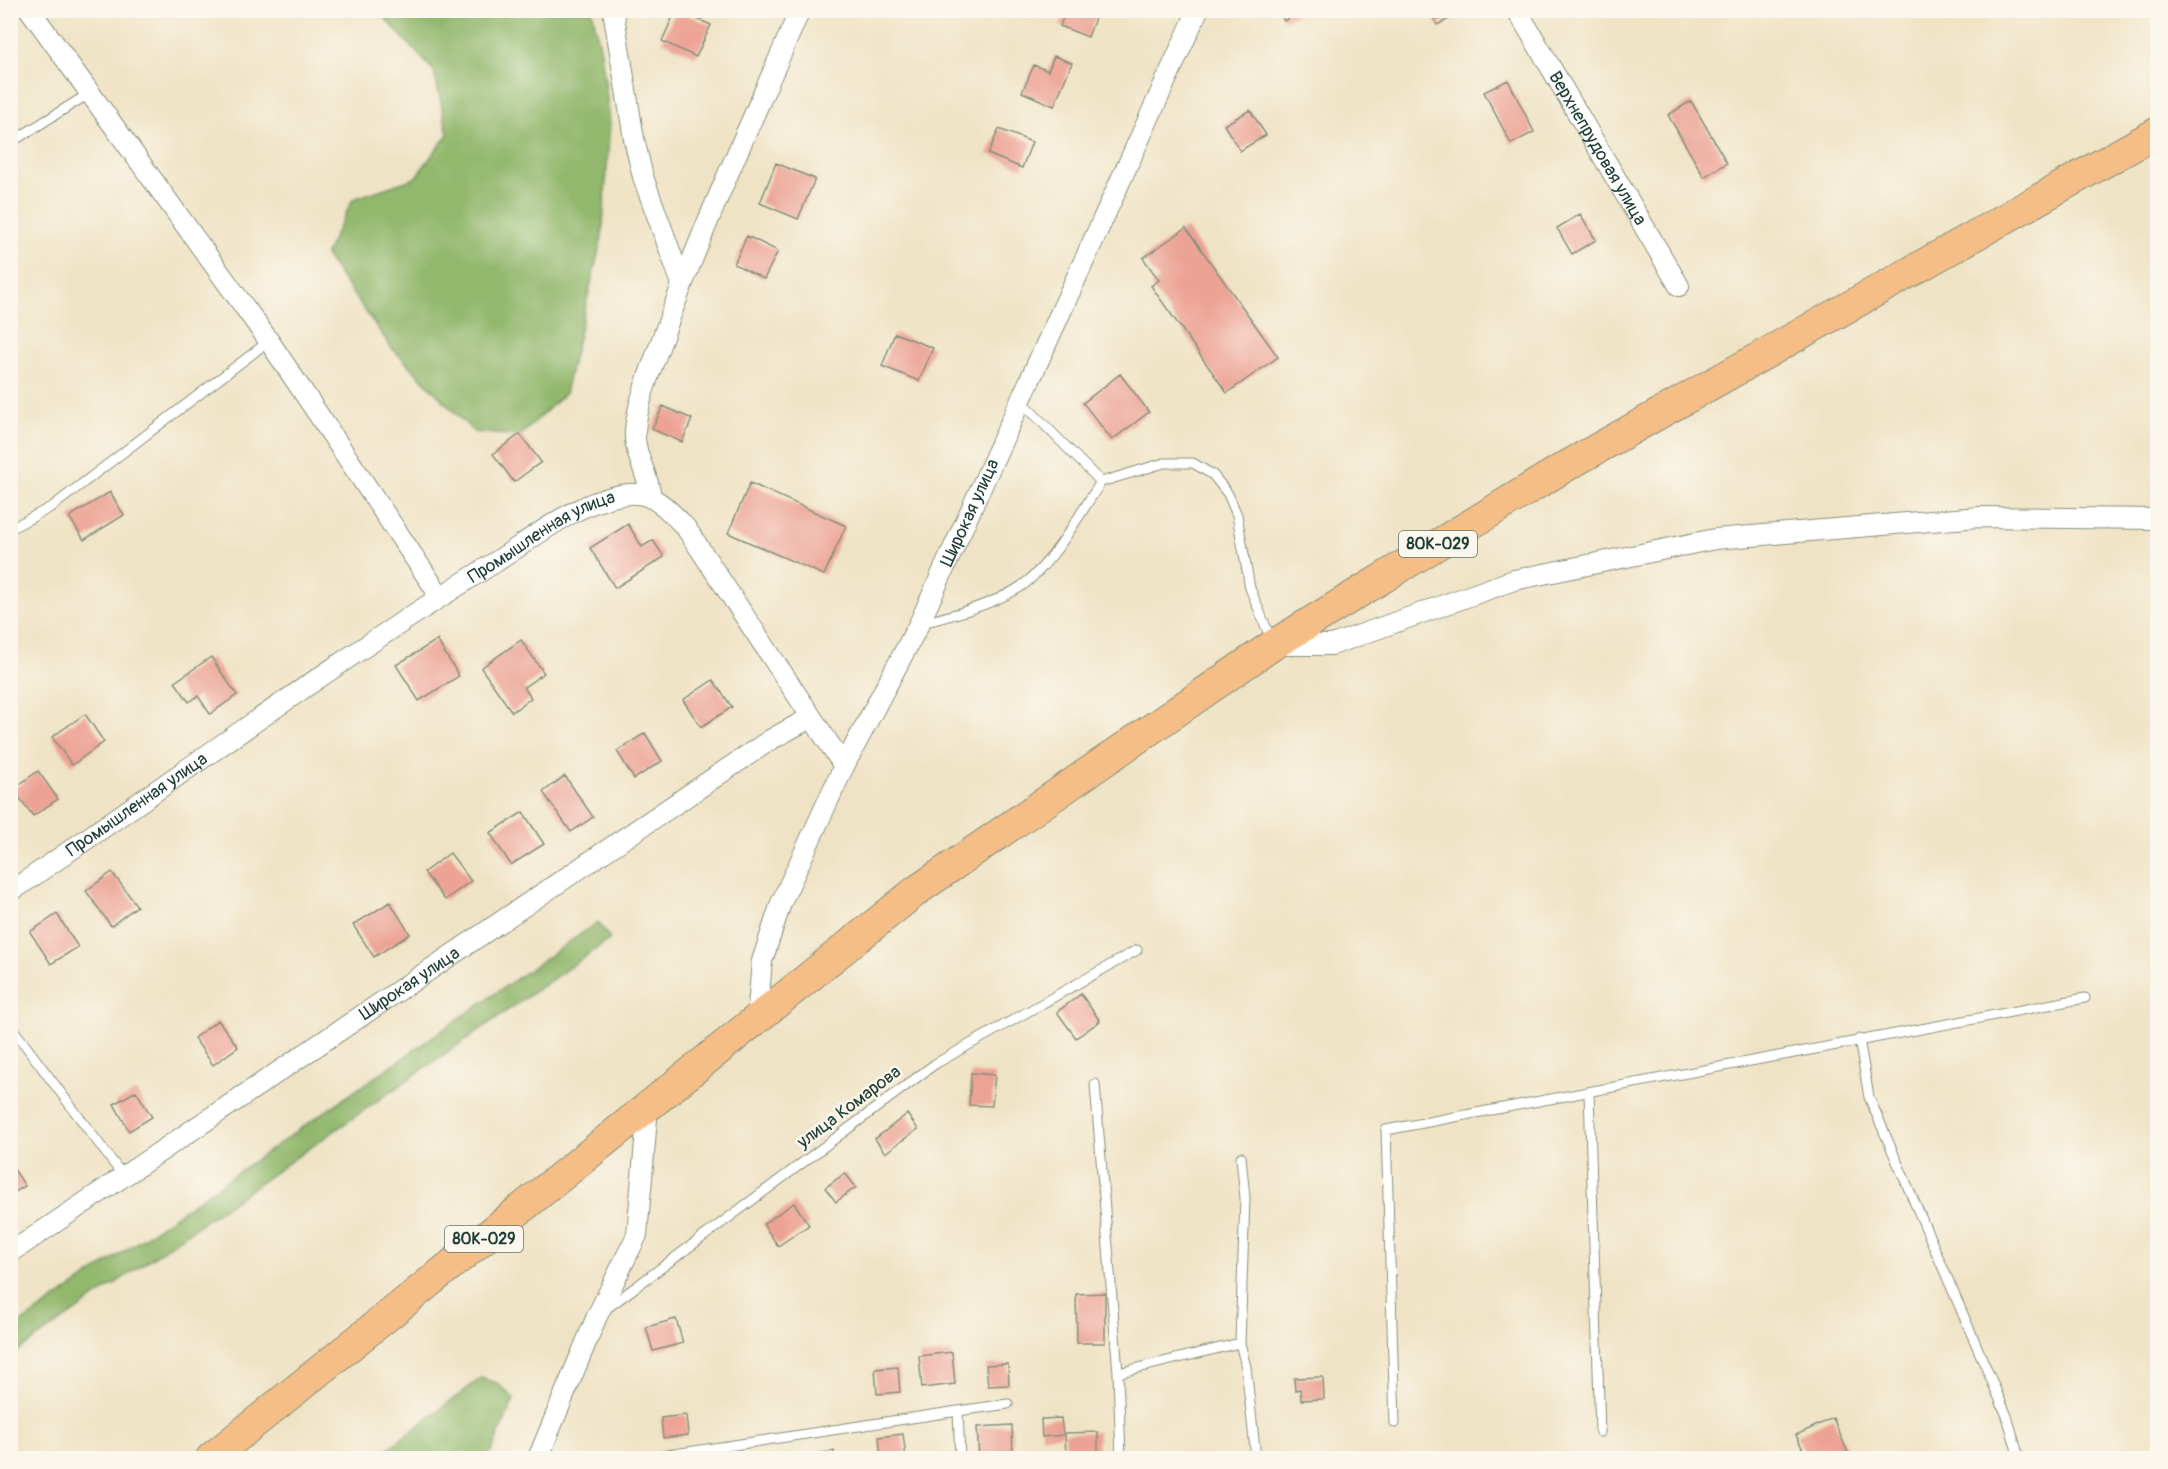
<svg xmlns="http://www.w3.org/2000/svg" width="2168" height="1469" font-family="Pangolin,sans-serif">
<rect width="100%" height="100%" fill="#fbf7ec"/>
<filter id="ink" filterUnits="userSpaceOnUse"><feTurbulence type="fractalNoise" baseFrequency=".0167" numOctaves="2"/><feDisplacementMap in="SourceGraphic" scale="12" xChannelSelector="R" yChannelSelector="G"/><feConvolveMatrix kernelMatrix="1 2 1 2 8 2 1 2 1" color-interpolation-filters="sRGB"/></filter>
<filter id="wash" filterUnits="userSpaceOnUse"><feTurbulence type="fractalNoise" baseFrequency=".008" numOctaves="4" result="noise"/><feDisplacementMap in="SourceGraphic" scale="24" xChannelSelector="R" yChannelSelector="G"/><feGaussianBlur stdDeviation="1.35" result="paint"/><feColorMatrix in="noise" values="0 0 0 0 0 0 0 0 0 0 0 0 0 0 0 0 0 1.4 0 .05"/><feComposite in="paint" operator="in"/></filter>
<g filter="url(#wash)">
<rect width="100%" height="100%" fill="#efe3c5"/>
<path fill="#92b86d" stroke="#587a50" stroke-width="1.5" d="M362,11H592L601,52L610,122L602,237L565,393L520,436L474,432L391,347L325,255L353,199L415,178L448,134L434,71L384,17Z
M598,922L610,939L11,1356V1330Z
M481,1378L497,1383L514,1399L491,1452L482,1458H376Z"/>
<g id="blocks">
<path fill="#eca294" d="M676,10L711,25L696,57L662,41Z
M1066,10H1098L1088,37L1060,26Z
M1279,10H1304L1284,21Z
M1430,10H1468L1437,25Z
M1054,56L1072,63L1054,106L1022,92L1034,65L1048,71Z
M1508,80L1534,132L1511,144L1484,92Z
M1691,101L1727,163L1704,177L1668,115Z
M1250,110L1266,135L1240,151L1224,125Z
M999,129L1032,142L1022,168L988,154Z
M776,163L815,179L798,219L760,203Z
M1580,214L1596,240L1572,254L1557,228Z
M1186,228L1278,357L1227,393L1151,286L1159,280L1143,258Z
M747,236L778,251L764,279L734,264Z
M895,333L933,348L919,381L882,366Z
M1120,374L1149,412L1112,440L1083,403Z
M663,406L692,419L682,442L652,429Z
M520,434L541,462L514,482L493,454Z
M750,483L846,526L824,575L728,533Z
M110,492L124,515L84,540L69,517Z
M628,524L642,547L653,540L664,557L615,588L590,548Z
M437,640L459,676L419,701L396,665Z
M521,640L544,673L524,687L531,698L512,712L481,668Z
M211,657L237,695L210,714L198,696L189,702L175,682Z
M713,680L732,707L701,727L683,700Z
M85,714L104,742L72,765L52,737Z
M645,733L662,761L634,779L617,751Z
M38,771L58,799L33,816L13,789Z
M565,776L593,817L571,832L543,792Z
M523,812L544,844L511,865L490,833Z
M450,853L471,881L445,900L424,872Z
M112,872L137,906L111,926L86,891Z
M390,902L410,934L374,957L353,925Z
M57,914L78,947L51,964L30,932Z
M1081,994L1100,1021L1076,1038L1057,1012Z
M218,1020L238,1047L213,1065L194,1038Z
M971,1073L995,1075L992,1106L969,1105Z
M136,1091L152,1117L129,1131L114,1104Z
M907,1114L918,1129L885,1153L875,1139Z
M10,1163L25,1186L10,1195Z
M845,1173L856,1187L836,1202L825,1188Z
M794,1203L809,1225L778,1246L763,1224Z
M1105,1293V1343H1077L1076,1294Z
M676,1319L683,1343L653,1351L646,1327Z
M952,1352L955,1384L922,1388L919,1356Z
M1008,1364L1009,1385L988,1386L986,1365Z
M898,1367L900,1392L877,1394L875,1369Z
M1323,1377L1324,1399L1301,1400L1300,1389L1295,1390L1294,1378Z
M686,1415L688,1435L663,1438L661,1418Z
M1061,1418L1063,1435L1042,1437L1041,1419Z
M1833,1418L1849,1455L1841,1458H1807L1796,1435Z
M1012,1425L1013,1458H979L977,1427Z
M1098,1432V1458H1066L1065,1433Z
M903,1434L906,1458H881L879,1437Z
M834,1451L835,1458H814V1454Z"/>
</g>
</g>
<g filter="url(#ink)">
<use href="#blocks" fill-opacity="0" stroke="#87907c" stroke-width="1.5"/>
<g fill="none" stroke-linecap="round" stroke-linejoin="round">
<g stroke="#87907c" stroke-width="11">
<path id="lane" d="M10,143L90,93
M1021,401L1101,482L1164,463H1193L1213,475L1228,494L1237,515L1250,588L1272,642
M10,529L53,506L269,341
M922,623C951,616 1005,601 1028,581C1058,555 1079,515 1101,482
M10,1025L124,1177
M1859,1039L1869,1097L2007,1416L2019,1458
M1095,1084L1118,1373L1121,1458
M1589,1092L1600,1432
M1241,1157L1245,1198L1240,1343L1246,1367L1256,1458
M606,1309L935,1064L1137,950
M1118,1373L1240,1343
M958,1411L1008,1404
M1395,1423L1386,1130L2085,998
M648,1458L958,1411L960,1458"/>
</g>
<g stroke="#87907c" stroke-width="22">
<g id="street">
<path d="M30,10L269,341L440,596"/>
<path d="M613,10L634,139L643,177L682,284"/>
<path id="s1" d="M1517,10L1679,286"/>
<path d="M651,497C649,475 633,453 635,431C638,397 654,363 665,331C704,222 754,117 800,10"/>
<path d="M1276,645H1332L1514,580L1715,539L1979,517L2158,519"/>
<path id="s2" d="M10,892C171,782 329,666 494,563C535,537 581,498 630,494C654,492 671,512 686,528L844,766"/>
<path id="s3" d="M757,1018L762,961L781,903L844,766L919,624L1198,10"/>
<path id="s4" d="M10,1253L770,740L810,718"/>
<path d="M538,1458L597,1316L637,1235L648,1107"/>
</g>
</g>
<g stroke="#87907c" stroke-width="32">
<path id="primary" d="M211,1458L916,891L1273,645L1563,468L2158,132"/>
</g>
<use href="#lane" stroke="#fff" stroke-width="9"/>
<use href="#street" stroke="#fff" stroke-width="20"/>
<use href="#primary" stroke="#f6be87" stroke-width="30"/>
</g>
</g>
<g text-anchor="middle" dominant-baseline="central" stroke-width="5" stroke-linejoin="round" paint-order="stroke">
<g fill="#fbf7ec" stroke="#61756b" stroke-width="1.5">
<rect x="1399" y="531" width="78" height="26" rx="4.5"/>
<rect x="445" y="1226" width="78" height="26" rx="4.5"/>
</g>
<g font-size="16" font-weight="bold" fill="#1f3d34">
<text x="1438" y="544">80К-029</text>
<text x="484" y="1239">80К-029</text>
</g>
<g font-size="18" fill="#1f3d34" stroke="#fbf7ec">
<text stroke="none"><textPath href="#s1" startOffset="160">Верхнепрудовая улица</textPath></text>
<text stroke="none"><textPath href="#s3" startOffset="552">Широкая улица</textPath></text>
<text stroke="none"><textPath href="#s2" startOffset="640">Промышленная улица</textPath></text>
<text stroke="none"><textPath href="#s2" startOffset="154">Промышленная улица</textPath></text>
<text stroke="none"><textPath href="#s4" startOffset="482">Широкая улица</textPath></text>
<text transform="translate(849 1107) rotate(-37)">улица Комарова</text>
</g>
</g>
<rect width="2168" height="1469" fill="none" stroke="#fbf7ec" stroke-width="36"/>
</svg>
